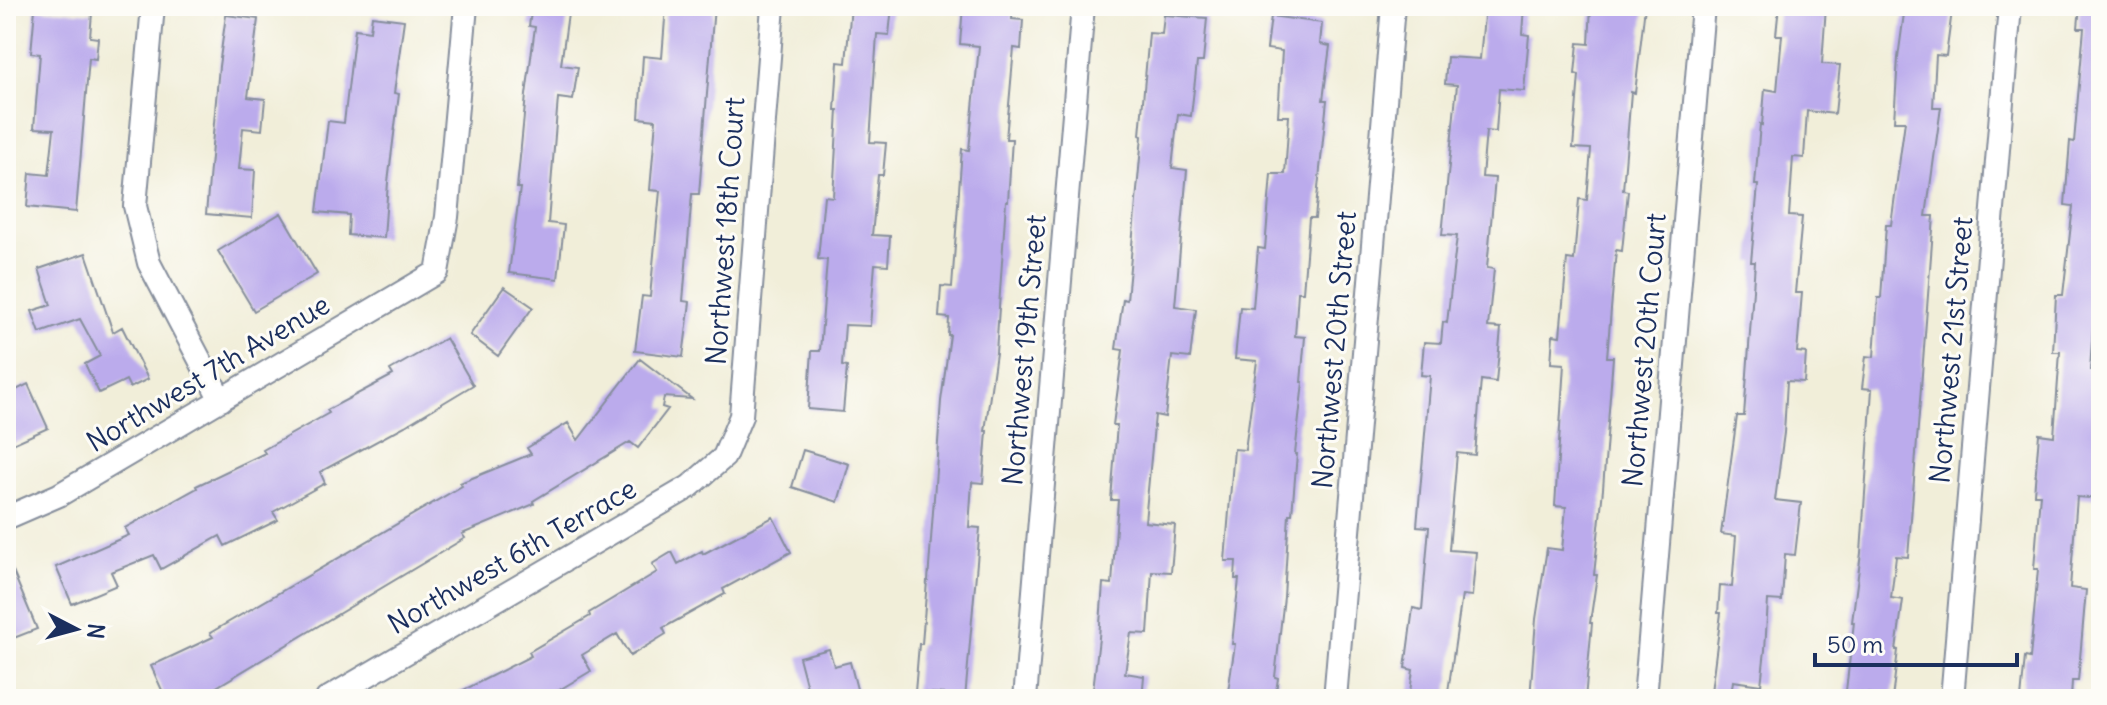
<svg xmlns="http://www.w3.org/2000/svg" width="2107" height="705" font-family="Delius,sans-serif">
<rect width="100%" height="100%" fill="#fdfcf7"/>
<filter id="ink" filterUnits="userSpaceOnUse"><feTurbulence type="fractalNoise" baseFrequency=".0125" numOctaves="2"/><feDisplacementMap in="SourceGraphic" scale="16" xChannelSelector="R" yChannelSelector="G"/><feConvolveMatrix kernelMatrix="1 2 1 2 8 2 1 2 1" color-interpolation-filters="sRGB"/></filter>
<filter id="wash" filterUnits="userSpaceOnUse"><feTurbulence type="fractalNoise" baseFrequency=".006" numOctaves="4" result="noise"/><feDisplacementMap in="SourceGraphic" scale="32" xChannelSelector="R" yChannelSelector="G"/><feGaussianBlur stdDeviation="1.8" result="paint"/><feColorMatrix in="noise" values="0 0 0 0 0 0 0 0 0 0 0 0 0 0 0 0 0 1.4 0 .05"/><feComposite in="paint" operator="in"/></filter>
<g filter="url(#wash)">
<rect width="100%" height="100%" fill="#f1eed9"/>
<g id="blocks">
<path fill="#bbabec" d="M532,6H569L561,65L578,67L573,100L558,98L548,223L564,225L558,279L509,273L520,188H517L526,95L535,27L529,26Z
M666,6H714L699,194H692L683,301L690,302L683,357L635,351L642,296L650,297L660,191L650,190L656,120L639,118L643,56L662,58Z
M851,6H892L889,35L877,34L870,142L886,143L883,175H878L872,235L890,236L888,265L875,264L870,326L845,325L842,366L847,367L843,412L808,409L812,351H820L827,260L818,259L824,196L833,197L838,110H835L838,62L846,63Z
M963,6H1013L1012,19L1023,20L1021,49L1014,48L1006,139H1012L1008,201H1006L996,353L985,431H987L983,483L972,482L969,527L980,528L965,699H944V694L915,692L919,644H922L927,581H928L941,401L950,335H948L949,318L939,317L941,286L952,287L962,149L969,150L979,46L960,44Z
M1485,6H1524L1522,34L1529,35L1524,91L1499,89L1496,132L1486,131L1482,177L1495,178L1487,268L1494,269L1488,327L1501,328L1496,382L1481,380L1475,455L1457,453L1449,550L1476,552L1472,596L1462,595L1447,699H1409L1413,670L1405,668L1413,608L1422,610L1429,527L1417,526L1430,376L1421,375L1424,342L1441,343L1443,322L1447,323L1457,236L1442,235L1457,85L1445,84L1447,57L1480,59Z
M1591,6H1645L1635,93L1631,92L1623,190L1628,191L1622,251L1616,250L1607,357H1613L1603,489L1594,575H1597L1590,623H1592L1585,699H1530L1536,619L1547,548L1562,550L1566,507L1555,506L1564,364L1551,363L1553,335L1560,336L1567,259L1574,260L1579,199L1587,200L1591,149L1573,148L1579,75L1575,74L1578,43L1589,44Z
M1779,6H1826L1822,64L1840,65L1835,114L1807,111L1804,158L1793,157L1789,216L1802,217L1795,293H1802L1797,352L1806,353L1804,382L1787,381L1784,433L1775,500L1801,503L1795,555L1785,554L1782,601L1768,600L1765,650L1761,685L1733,681L1731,695L1711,692L1721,613H1718L1720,586L1732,587L1736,536L1721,534L1737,416H1744L1755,262H1751L1758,185H1755L1760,124L1762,125L1765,89L1777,91L1782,35H1776Z
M1905,6L1952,11L1946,56L1936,55L1933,107H1941L1926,216H1934L1912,506L1908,557L1896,556L1891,598L1903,600L1896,650H1898L1892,699H1871V694L1846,691L1854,622H1852L1861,553L1872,389L1862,388L1866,356L1874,357L1878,298H1881L1886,225H1891L1905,121H1894L1898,58Z
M2080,6H2101V269H2097L2090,370H2097L2096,384H2101V499L2077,497L2070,588L2086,590L2078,681H2072L2071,699H2021L2025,657L2030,658L2038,569H2034L2040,494H2034L2039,434L2054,436L2060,352H2053L2056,295H2063L2073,206L2065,205L2070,141L2074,142L2084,28H2078Z
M35,9L92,13L90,37L98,38L96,59L89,58L76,212L27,207L30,173L49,175L54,129L34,128L40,54L31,53Z
M226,15L258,19L248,97L265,99L262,130L243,128L239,169L255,170L252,218L206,214L219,66Z
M1164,15L1207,18L1203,62H1197L1191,116L1178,114L1172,168L1187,170L1175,306L1196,309L1190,358L1172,356L1165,417L1155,415L1145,522L1175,525L1171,572L1152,571L1148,634L1131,633L1125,673L1144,676L1142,699H1092L1099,638L1103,583L1112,584L1118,500H1111L1117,425H1113L1123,350L1116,349L1123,299L1127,300L1142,136L1140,135L1149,33L1162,34Z
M372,16L404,20L394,93L399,94L388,182L384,238L348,235L349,215L317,212L328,121L344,123L355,29L370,31Z
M1271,16L1322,23L1320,44L1330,46L1323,100H1327L1315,218H1309L1303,292H1298L1295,336L1305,337L1301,382H1303L1295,454H1297L1292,514H1289L1284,597L1275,677L1278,678L1275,699H1227L1235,644H1232L1239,579H1235L1236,561H1225L1234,449L1245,450L1257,361L1235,359L1240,307L1253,308L1258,248L1265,249L1271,174H1285L1289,116H1278L1282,51L1267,49Z
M281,213L317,274L254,311L218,251Z
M86,253L113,332L122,327L148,379L130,388L126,380L99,393L85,364L100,356L80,319L40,333L32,311L51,305L39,269Z
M504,287L533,307L498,356L470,335Z
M446,338L473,385L405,426L320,472L325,483L273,512L278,520L225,546L220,536L161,569L154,555L111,572L117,585L72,604L56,567L129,535L125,528L197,488L196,486L265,453L263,450L329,413L327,410L393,375L390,370Z
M640,359L692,399L664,397L662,407L668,409L638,448L630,442L533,501L534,504L462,534L465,538L208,692L192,699H166L151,666L213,637L210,633L462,486L460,483L531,454L527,448L568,423L578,440Z
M28,384L48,428L6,447V395Z
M803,450L849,464L838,502L792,487Z
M773,517L791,552L723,589L725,594L663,628L666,634L630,656L617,634L582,655L591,671L544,699H446L531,656L529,652L590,616L589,613L657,572L652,564L672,552L678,564L702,551L703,554Z
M6,555L37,629L6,641Z
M829,649L834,666L850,662L858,693L836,699H810L799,657Z"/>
</g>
</g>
<g filter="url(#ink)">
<use href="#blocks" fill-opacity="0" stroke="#868e9c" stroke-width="2"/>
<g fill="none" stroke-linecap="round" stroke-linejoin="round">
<g stroke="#868e9c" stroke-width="26">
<path id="minor" d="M153,6L135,206L149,263L221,400
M6,518L59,495L437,272L447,217L466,6
M327,699L689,487L724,457L741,416L773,6
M1025,699L1083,6
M1335,699L1393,6
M1645,699L1703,6
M1952,699L2010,6"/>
</g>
<use href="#minor" stroke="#fff" stroke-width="22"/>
</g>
</g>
<g text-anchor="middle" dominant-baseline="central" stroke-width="6" stroke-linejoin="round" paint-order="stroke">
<g font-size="28" fill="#1b2f5e" stroke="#fdfcf7">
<text transform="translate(725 231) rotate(-86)">Northwest 18th Court</text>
<text transform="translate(1024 350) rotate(-85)">Northwest 19th Street</text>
<text transform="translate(1334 350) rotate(-85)">Northwest 20th Street</text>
<text transform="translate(1644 350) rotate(-85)">Northwest 20th Court</text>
<text transform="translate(1951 350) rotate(-85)">Northwest 21st Street</text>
<text transform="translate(208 373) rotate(-31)">Northwest 7th Avenue</text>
<text transform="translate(512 556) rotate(-30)">Northwest 6th Terrace</text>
</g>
</g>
<rect width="2107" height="705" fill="none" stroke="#fdfcf7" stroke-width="32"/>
<g transform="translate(76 629) rotate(96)" stroke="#fdfcf7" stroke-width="6" paint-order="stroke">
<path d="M0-6L14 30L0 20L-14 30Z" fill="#1b2f5e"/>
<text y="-12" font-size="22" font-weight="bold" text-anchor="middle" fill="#1b2f5e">N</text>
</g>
<path d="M1815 653v12h202v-12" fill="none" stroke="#1b2f5e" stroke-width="4"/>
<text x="1827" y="653" font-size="24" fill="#1b2f5e" stroke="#fdfcf7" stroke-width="6" paint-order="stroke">50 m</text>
</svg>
